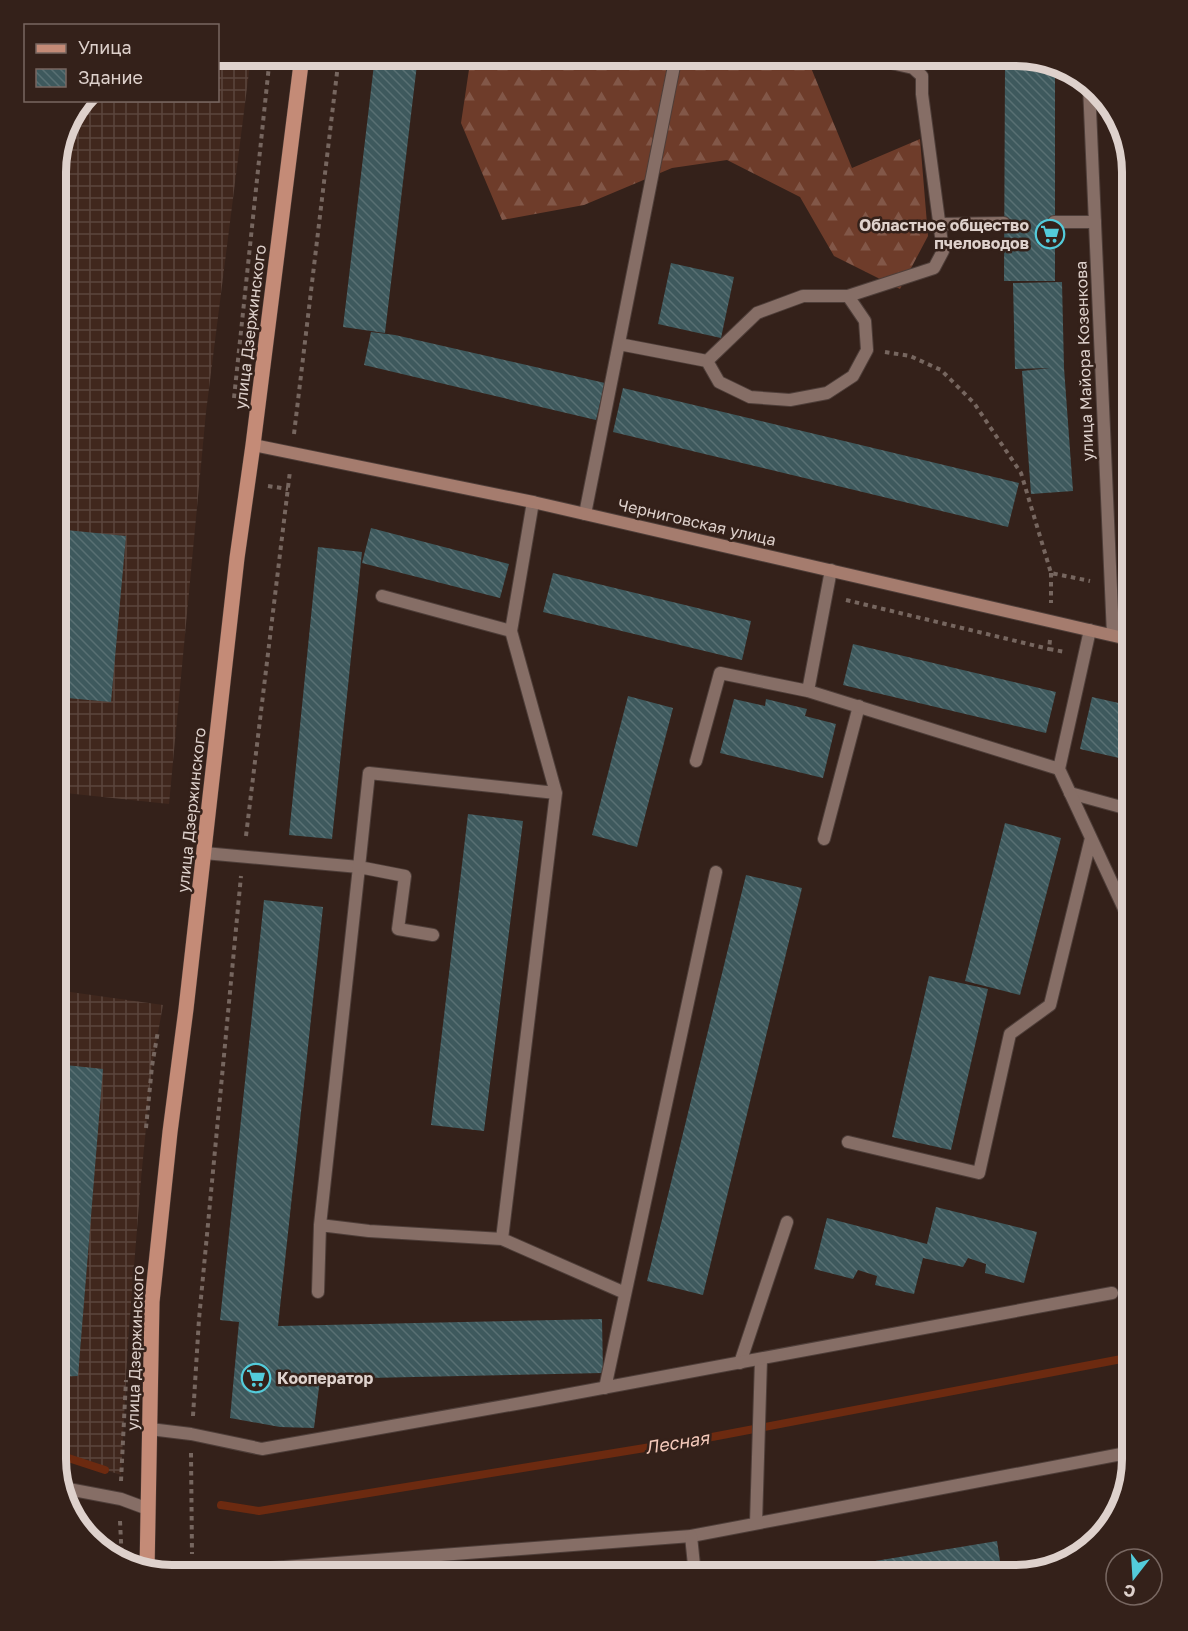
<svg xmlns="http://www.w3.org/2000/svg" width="1188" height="1631" font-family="'Golos Text',sans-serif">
<defs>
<pattern id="industrial-grid" width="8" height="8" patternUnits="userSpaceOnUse" patternTransform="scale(1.5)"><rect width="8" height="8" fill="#40271d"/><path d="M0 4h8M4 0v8" fill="none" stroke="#5b453d"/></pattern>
<pattern id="forest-firs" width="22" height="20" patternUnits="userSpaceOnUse" patternTransform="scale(1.5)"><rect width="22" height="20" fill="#6e3c2a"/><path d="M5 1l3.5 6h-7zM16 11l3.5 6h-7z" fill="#825748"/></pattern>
<pattern id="building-back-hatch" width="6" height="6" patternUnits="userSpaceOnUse" patternTransform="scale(1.5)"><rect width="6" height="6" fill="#3e595d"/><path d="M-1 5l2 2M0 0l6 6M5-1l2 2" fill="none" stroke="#597073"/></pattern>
</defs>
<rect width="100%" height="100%" fill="#34211a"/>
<path fill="url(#industrial-grid)" d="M218,56H251L206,412L169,804L56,792V164L68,120L83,101L218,100Z
M56,990L163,1005L152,1066L141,1179L128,1342L121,1475L56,1454Z"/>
<path fill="url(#forest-firs)" d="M471,56H776L807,58L852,168L920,139L928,236L900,289L834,256L800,197L727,160L672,168L584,205L502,220L461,123Z"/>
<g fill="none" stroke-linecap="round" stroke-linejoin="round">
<path stroke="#6c2a10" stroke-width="8" d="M56,1454L105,1470
M221,1505L259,1511L712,1437L1132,1357"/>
</g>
<path fill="url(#building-back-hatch)" d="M375,56H418L385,333L343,327Z
M972,56H1024L1055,65V281H1004L1005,65Z
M671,263L734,277L721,338L658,324Z
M1062,282L1064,368L1073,491L1031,494L1022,371L1050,368L1015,369L1013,283Z
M371,332L395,335L605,383L596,420L364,365Z
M623,388L1019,483L1008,527L613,432Z
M371,528L509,564L500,598L362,563Z
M56,529L126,536L111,702L56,697Z
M318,547L362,552L332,839L289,835Z
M553,573L751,621L742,660L543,612Z
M853,644L1056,692L1046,733L843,685Z
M628,696L673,708L637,847L592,835Z
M1092,697L1132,706V761L1080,749Z
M734,699L765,706L766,699L807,709L805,716L836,724L823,778L720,753Z
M56,808L63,809L57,888H56Z
M468,814L523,821L484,1131L431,1125Z
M1005,823L1061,838L1020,995L965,981Z
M746,875L802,888L703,1295L647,1281Z
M264,900L323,907L278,1326L602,1319L603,1373L320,1379L314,1428L280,1427L230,1418L239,1322L220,1320Z
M929,976L988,989L951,1150L892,1137Z
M56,1064L103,1069L78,1376L56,1377Z
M936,1207L1037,1232L1024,1283L985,1273L986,1264L968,1258L963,1267L923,1258L914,1294L875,1285L877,1276L858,1270L853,1279L814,1269L827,1218L927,1244Z
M997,1541L1002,1575H796V1574Z"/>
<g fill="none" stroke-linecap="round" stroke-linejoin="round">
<g stroke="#4e3e39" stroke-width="14">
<path id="service" d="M1054,222H1095
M939,224L1004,223
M619,344L707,361L757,313L803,296H848L934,268L943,251L922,94V76L913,68L861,56
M707,361L719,382L750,397L790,400L827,393L853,376L867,350L865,321L848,296
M585,514L676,56
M1070,793L1132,810
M824,839L859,706
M204,853L359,867
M740,1363L787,1222
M63,1488L121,1499L148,1509
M756,1523L761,1359
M179,1575L691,1536L1132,1452"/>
</g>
<g stroke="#4e3e39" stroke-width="14">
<path id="minor" d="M1089,86L1113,635
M831,570L808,691L1059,769
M382,596L511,631L533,502
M1090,630L1059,769L1132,926
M511,631L556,793
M696,761L720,673L808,691
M359,867L369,773L556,793L502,1239
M433,935L398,929L405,876L359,867L320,1225L369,1231L502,1239L625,1293
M848,1142L979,1173L1010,1034L1050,1005L1091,838
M318,1292L320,1225
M605,1388L716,872
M150,1429L191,1434L262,1449L538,1400L1112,1293
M691,1536L695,1575"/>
</g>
<g stroke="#4e3e39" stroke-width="14">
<path id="secondary" d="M253,445L533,502L1132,640"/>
</g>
<g stroke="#4e3e39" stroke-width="16">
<path id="primary" d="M147,1570L152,1302L170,1132L186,1009L237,558L253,445L302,56"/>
</g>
<path stroke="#76665f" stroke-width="4" stroke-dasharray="4.5 4.5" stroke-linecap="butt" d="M885,352L910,356L941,370L974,403L1021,473L1051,573L1090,581
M234,398L270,56
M294,434L339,56
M268,486L288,489
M1051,573V603
M846,600L1049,649
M1050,640L1049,649L1065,652
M246,836L290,471
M146,1128L152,1066L158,1031
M193,1416L199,1319L241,876
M191,1453L192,1554
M121,1481L126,1380
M120,1521L122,1562"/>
<use href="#service" stroke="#866e66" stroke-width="12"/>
<use href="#minor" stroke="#866e66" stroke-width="12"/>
<use href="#secondary" stroke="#a57c6e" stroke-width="12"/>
<use href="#primary" stroke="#c48b77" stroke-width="15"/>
</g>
<defs>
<g id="supermarket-ring" transform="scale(1.5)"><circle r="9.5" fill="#34211a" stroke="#53cbda" stroke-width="1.5"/><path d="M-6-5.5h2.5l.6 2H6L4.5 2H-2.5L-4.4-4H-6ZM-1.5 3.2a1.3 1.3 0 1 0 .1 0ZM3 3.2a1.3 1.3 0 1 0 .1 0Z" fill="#53cbda"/></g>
</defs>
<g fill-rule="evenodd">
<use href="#supermarket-ring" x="1050" y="234"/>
<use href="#supermarket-ring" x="256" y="1378"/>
</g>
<g text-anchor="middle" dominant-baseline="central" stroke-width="5" stroke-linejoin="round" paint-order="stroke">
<g font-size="16" font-weight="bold" fill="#ded1cc" stroke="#34211a" text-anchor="end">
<text x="1029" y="225">Областное общество<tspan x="1029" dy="18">пчеловодов</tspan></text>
<text x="277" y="1378" text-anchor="start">Кооператор</text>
</g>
<g font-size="16" fill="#ded1cc" stroke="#34211a">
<text transform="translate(250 327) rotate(-83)">улица Дзержинского</text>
<text transform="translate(1084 361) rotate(-92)">улица Майора Козенкова</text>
<text transform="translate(697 522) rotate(13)">Черниговская улица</text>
<text transform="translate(191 810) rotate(-84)">улица Дзержинского</text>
<text transform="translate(135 1348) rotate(-88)">улица Дзержинского</text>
</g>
<g font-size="18" font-style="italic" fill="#f4c9ba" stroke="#34211a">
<text transform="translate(677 1442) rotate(-9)">Лесная</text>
</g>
</g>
<path d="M0 0H1188V1631H0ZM172 66H1016A106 106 0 0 1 1122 172V1459A106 106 0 0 1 1016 1565H172A106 106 0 0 1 66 1459V172A106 106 0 0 1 172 66Z" fill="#34211a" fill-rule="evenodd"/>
<path fill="none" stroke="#ded1cc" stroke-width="8" d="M172 66H1016A106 106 0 0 1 1122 172V1459A106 106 0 0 1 1016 1565H172A106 106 0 0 1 66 1459V172A106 106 0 0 1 172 66Z"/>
<rect x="24" y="24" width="195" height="78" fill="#34211a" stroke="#786761" stroke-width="1.5"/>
<rect x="36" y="44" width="30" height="9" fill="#c48b77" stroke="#786761" stroke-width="1.5"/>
<text x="78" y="54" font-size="18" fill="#ded1cc">Улица</text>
<rect x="36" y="69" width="30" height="18" fill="url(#building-back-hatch)" stroke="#786761" stroke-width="1.5"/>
<text x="78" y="84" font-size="18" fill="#ded1cc">Здание</text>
<g transform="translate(1134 1577) rotate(197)"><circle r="28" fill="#34211a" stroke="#786761" stroke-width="1.5"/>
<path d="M0-4.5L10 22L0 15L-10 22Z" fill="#53cbda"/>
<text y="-9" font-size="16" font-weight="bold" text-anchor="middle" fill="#ded1cc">С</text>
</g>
</svg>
